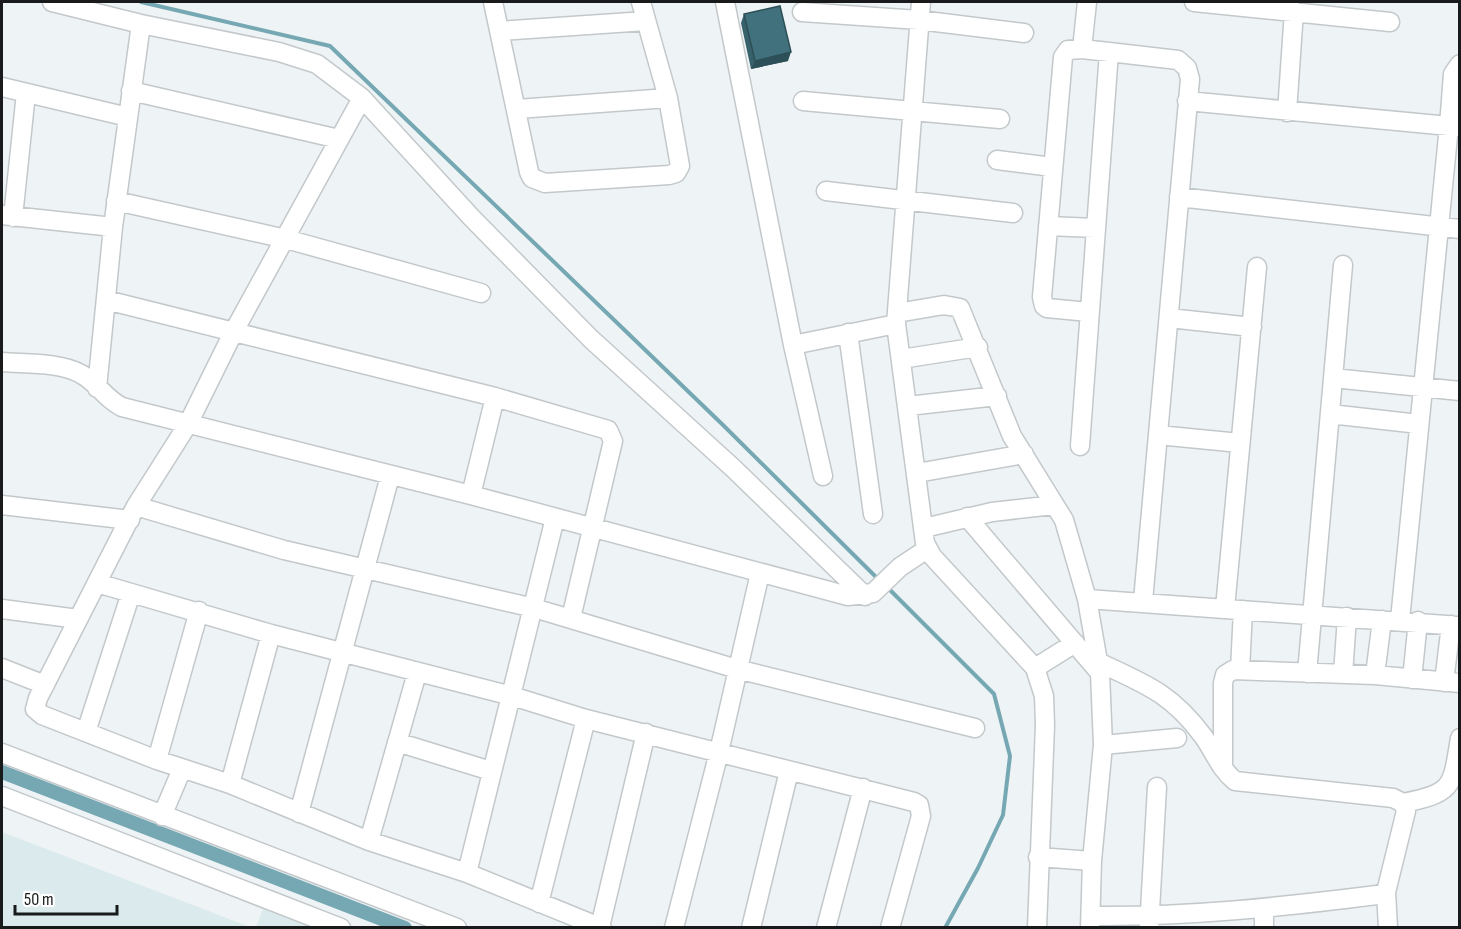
<svg xmlns="http://www.w3.org/2000/svg" width="1461" height="929" font-family="'Sofia Sans Condensed',sans-serif">
<rect width="100%" height="100%" fill="#eef3f5"/>
<path fill="#dbeaed" d="M2,832L250,927H2Z
M263,909L310,927H256Z"/>
<g fill="none" stroke-linecap="round" stroke-linejoin="round">
<path stroke="#76a8b4" stroke-width="4" d="M141,2L330,46L723,425L879,580
M887,587L994,694L1010,756L1003,815L978,868L945,928"/>
<path stroke="#76a8b4" stroke-width="14" d="M2,772L405,928"/>
<g stroke="#c3c8ca" stroke-width="21">
<path id="minor" d="M52,2L141,24L279,52L317,64L362,98L471,217L591,339L733,468L865,596
M493,2L529,172L532,178L545,183L669,175L676,173L680,166L668,98L641,2
M725,2L793,345L896,324
M921,2L896,324L925,543L932,556L1035,668L1044,696L1045,725L1037,928
M1194,2L1390,22
M802,12L919,20L1024,33
M499,31L646,21
M1082,49L1068,50L1063,57L1042,297L1044,306L1047,308L1089,312
M1109,52L1178,60L1187,68L1190,79L1143,601
M1460,64L1453,74L1449,126L1460,127
M2,87L128,117
M131,91L339,139
M362,98L234,331L188,424L136,506L38,698L35,709L42,715L157,760L230,784L369,841L467,873L602,928
M803,101L1000,119
M1187,101L1449,126L1400,620
M517,109L668,98
M1287,112L1294,11
M997,160L1052,167
M826,191L1013,213
M1179,197L1460,229
M116,201L286,239L481,293
M2,215L113,227
M13,217L26,93
M1048,226L1095,228
M106,300L495,397L608,430L613,441L571,618
M897,313L944,305L960,308L1012,436L1064,520L1087,599L1100,673L1103,745L1092,861L1090,928
M1169,318L1252,327
M848,333L873,514
M793,345L823,476
M901,359L978,347
M2,362C26,364 60,362 81,374C97,382 105,399 122,407L471,495L848,596L873,593L900,567L927,549
M1333,378L1460,391
M97,388L113,227L141,24
M908,406L997,396
M1330,414L1419,424
M1158,435L1240,443
M1080,446L1109,52L1082,49L1087,2
M917,473L1024,454
M471,495L495,397
M2,505L130,520
M136,506L284,550L534,608L737,669L975,728
M967,517L1100,673
M924,528L992,512L1054,505
M97,583L271,634L512,696L586,719L914,802L919,805L921,816L890,928
M1087,599L1460,626
M1225,608L1257,267
M2,609L78,619
M1098,662C1145,684 1171,693 1203,736C1214,751 1220,769 1235,781L1393,798L1403,803L1406,811L1386,892L1388,928
M2,668L45,685
M1035,668L1075,643
M1240,670L1243,610
M1307,673L1343,265
M1343,674L1347,617
M1375,675L1382,620
M1412,679L1418,621
M1444,682L1451,625
M86,732L131,593
M397,742L491,771
M1103,745L1177,738
M2,753L457,928
M157,760L199,611
M1223,766V683L1225,675L1233,670L1375,675L1460,683
M230,784L271,634
M2,796L341,928
M1403,803C1454,793 1452,787 1460,738
M299,813L390,476
M162,816L182,769
M369,841L417,673
M1038,857L1092,861
M467,873L555,518
M539,903L586,719
M1264,909V928
M1091,916C1187,917 1281,907 1377,895L1386,892
M600,927L646,733
M674,928L719,752L760,573
M751,928L789,771
M826,928L863,788
M1149,928L1157,787"/>
</g>
<use href="#minor" stroke="#fff" stroke-width="18"/>
</g>
<path fill="#37616b" d="M744,14L788,61L751,69L741,23Z"/>
<path fill="#2d4f57" d="M791,52L788,61L751,69L755,61Z"/>
<path fill="#40717c" stroke="#2d4f57" stroke-width="1.5" d="M780,6L791,52L755,61L744,14Z"/>
<rect width="1461" height="929" fill="none" stroke="#181a1b" stroke-width="6"/>
<path d="M15 905v9h102v-9" fill="none" stroke="#181a1b" stroke-width="3"/>
<text x="24" y="905" font-size="18" fill="#181a1b" stroke="#ffffff" stroke-width="4.5" paint-order="stroke">50 m</text>
</svg>
